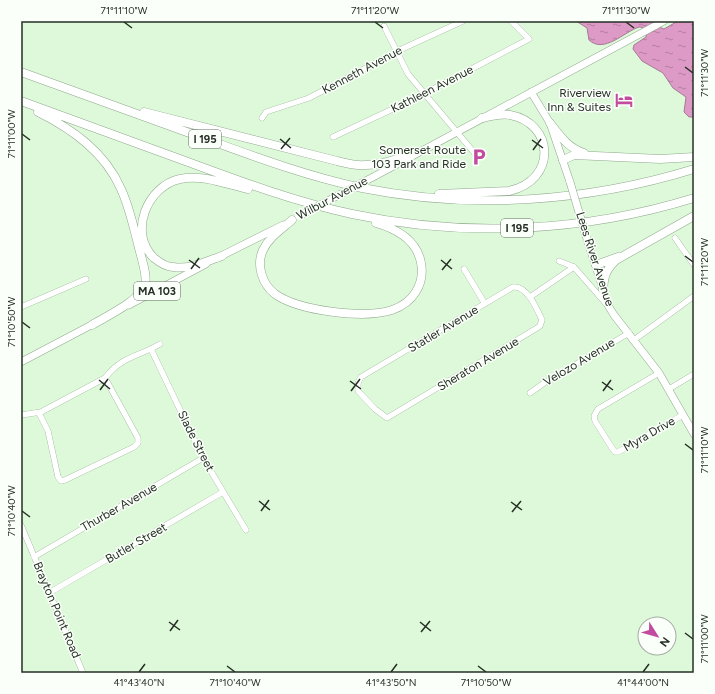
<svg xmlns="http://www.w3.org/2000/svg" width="715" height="694" font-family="Figtree,sans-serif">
<defs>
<pattern id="water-ripples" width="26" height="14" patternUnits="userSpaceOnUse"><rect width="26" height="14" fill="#de9ac6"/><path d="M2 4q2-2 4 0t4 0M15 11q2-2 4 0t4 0" fill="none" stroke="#b47ea1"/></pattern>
</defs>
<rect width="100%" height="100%" fill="#def9da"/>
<path fill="url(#water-ripples)" stroke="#a67a95" d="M576,21H656L659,27L664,29L678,21H694V117H689L684,112L686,97L673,88L663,73L642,61L633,49L634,45L646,37C647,31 644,27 639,27C624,32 604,54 589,40L587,28Z"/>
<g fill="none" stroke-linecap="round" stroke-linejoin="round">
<g stroke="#90a98d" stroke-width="6">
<path id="minor" d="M384,26L408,74L477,156
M262,118L266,112L309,98L404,48L463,21
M333,137L412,100L529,39L511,21
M675,238L694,265
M559,261L574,267L608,306
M464,269L485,304
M513,287C527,285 537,309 542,320L540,326L537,328L387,418L375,409L358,391V383L361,377Z
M530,297L574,267
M21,307L86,279
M634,340L694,296
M151,349L203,458L246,530
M659,373L598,409L594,416L595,421L612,448L615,452H618L683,415
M669,389L694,374
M530,393L544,383L629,333
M39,413L48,431L58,477L61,481L65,480L134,447L138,443V438L105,378
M21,415L41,412L105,378C122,356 138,357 160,344
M21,525L83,673
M34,557L203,458
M49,593L223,492"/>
</g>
<g stroke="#90a98d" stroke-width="8">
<path id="major" d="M531,92L550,123L570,182
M375,176L664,21
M586,236L609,307L614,315L659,373L694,434
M217,258L283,225
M129,305L206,264
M21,362L97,322"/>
</g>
<g stroke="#90a98d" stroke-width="9">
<path id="highway" d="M21,72C79,93 137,114 195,135C250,155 305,176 362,188C472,210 587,202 694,169
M21,101C77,122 133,142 188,162C242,182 296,202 352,214C465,238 584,232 694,198
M38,112C72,129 105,152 121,189C129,206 133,225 138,244C140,254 148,275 145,285C139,301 107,316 92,325
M144,112L337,161C346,163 356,166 365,165C383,165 400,158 417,152
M550,123C560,136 568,148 584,153
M563,160L574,155L660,159L694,157
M439,194L509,191C558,180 554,123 510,115C502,113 491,116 482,118
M292,220C282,229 269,237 263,250C256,265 262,284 275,294C299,311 364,319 392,310C413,303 425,284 421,263C417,240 397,229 376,223
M222,256C207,261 190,270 173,267C166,267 159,262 154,258C128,233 147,186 180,179C202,174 226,184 248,189
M596,265L618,257
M603,290C604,275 606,270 616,260L694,216"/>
</g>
<use href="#minor" stroke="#fff" stroke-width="5.5"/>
<use href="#major" stroke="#fff" stroke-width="7"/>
<use href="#highway" stroke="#fff" stroke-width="8"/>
<g stroke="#90a98d" stroke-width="8" stroke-linecap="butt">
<path id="major-bridge" d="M570,182L586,236
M299,216L375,176"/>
</g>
<use href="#major-bridge" stroke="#fff" stroke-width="7"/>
</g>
<path fill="none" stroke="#252f24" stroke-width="1.5" d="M124,22L132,28M375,22L383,28M626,22L634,28M685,67L693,73M22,134L30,140M280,139L291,148M532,140L543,148M281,149L290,138M533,150L541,139M685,256L693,262M189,260L200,268M441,260L452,269M191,269L199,258M442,270L451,259M22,322L30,328M99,380L110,389M350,381L361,389M602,382L613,390M100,390L108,379M351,391L360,379M603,391L611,380M685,444L693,450M259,501L270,510M511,502L522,510M22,511L30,517M261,511L269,500M512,512L521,501M169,622L180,630M420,622L431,631M170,631L178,620M421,632L430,621M685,633L693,639M227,666L235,672M478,666L486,672M139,672L145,664M391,672L397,664M643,672L649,664"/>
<defs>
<g id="hotel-bare" transform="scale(1.38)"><path d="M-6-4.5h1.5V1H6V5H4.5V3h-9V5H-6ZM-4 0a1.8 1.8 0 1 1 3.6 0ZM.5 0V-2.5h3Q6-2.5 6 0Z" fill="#c34b9f" stroke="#fafff9" stroke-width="2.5" paint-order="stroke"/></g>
<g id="parking-bare" transform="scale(1.38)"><path d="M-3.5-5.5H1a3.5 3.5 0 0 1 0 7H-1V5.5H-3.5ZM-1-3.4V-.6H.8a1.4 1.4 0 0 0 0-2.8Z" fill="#c34b9f" stroke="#fafff9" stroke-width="2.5" paint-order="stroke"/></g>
</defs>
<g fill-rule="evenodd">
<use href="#hotel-bare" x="624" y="100"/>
<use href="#parking-bare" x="479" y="157"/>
</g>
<g text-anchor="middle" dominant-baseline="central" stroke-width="3" stroke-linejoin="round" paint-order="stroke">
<g fill="#fafff9" stroke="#656d64" stroke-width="1">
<rect x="189" y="130" width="32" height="18" rx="3"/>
<rect x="501" y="219" width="32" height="18" rx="3"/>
<rect x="134" y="282" width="46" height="18" rx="3"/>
</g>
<g font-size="11" font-weight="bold" fill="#252f24">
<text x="205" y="139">I 195</text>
<text x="517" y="228">I 195</text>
<text x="157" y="291">MA 103</text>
</g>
<g font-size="12" fill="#252f24" stroke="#fafff9">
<text transform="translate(362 70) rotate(-28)">Kenneth Avenue</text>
<text transform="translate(432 89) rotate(-27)">Kathleen Avenue</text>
<text transform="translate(332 198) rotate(-28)">Wilbur Avenue</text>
<text transform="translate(595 259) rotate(72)">Lees River Avenue</text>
<text transform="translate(443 329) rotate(-31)">Statler Avenue</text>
<text transform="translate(579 362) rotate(-31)">Velozo Avenue</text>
<text transform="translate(478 364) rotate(-31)">Sheraton Avenue</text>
<text transform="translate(649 434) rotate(-30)">Myra Drive</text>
<text transform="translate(196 441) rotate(63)">Slade Street</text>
<text transform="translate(119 507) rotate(-30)">Thurber Avenue</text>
<text transform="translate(136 543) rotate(-30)">Butler Street</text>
<text transform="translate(57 610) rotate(67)">Brayton Point Road</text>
</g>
<g font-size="12" fill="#252f24" stroke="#fafff9" text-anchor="end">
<text x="611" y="93">Riverview<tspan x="611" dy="14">Inn &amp; Suites</tspan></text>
<text x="466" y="150">Somerset Route<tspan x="466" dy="14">103 Park and Ride</tspan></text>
</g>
</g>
<rect width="715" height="694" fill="none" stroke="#fafff9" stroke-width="44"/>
<g transform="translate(657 636) rotate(127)"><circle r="19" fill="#fafff9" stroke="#a5aca4"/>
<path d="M0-3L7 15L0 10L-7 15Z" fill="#c34b9f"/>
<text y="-6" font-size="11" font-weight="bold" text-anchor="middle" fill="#252f24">N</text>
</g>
<rect x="22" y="22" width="671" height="650" fill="none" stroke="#252f24" stroke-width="1.5"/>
<g font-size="10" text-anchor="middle" fill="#252f24">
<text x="124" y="14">71°11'10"W</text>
<text x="375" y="14">71°11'20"W</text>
<text x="626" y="14">71°11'30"W</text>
<text transform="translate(704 73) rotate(-90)" y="4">71°11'30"W</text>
<text transform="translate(11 134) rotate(-90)" y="4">71°11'00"W</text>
<text transform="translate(704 262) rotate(-90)" y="4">71°11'20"W</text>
<text transform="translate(11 322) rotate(-90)" y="4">71°10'50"W</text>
<text transform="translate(704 450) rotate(-90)" y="4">71°11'10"W</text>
<text transform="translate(11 511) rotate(-90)" y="4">71°10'40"W</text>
<text transform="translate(704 639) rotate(-90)" y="4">71°11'00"W</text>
<text x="139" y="686">41°43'40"N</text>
<text x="235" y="686">71°10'40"W</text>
<text x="391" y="686">41°43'50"N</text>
<text x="486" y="686">71°10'50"W</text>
<text x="643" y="686">41°44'00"N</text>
</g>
</svg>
